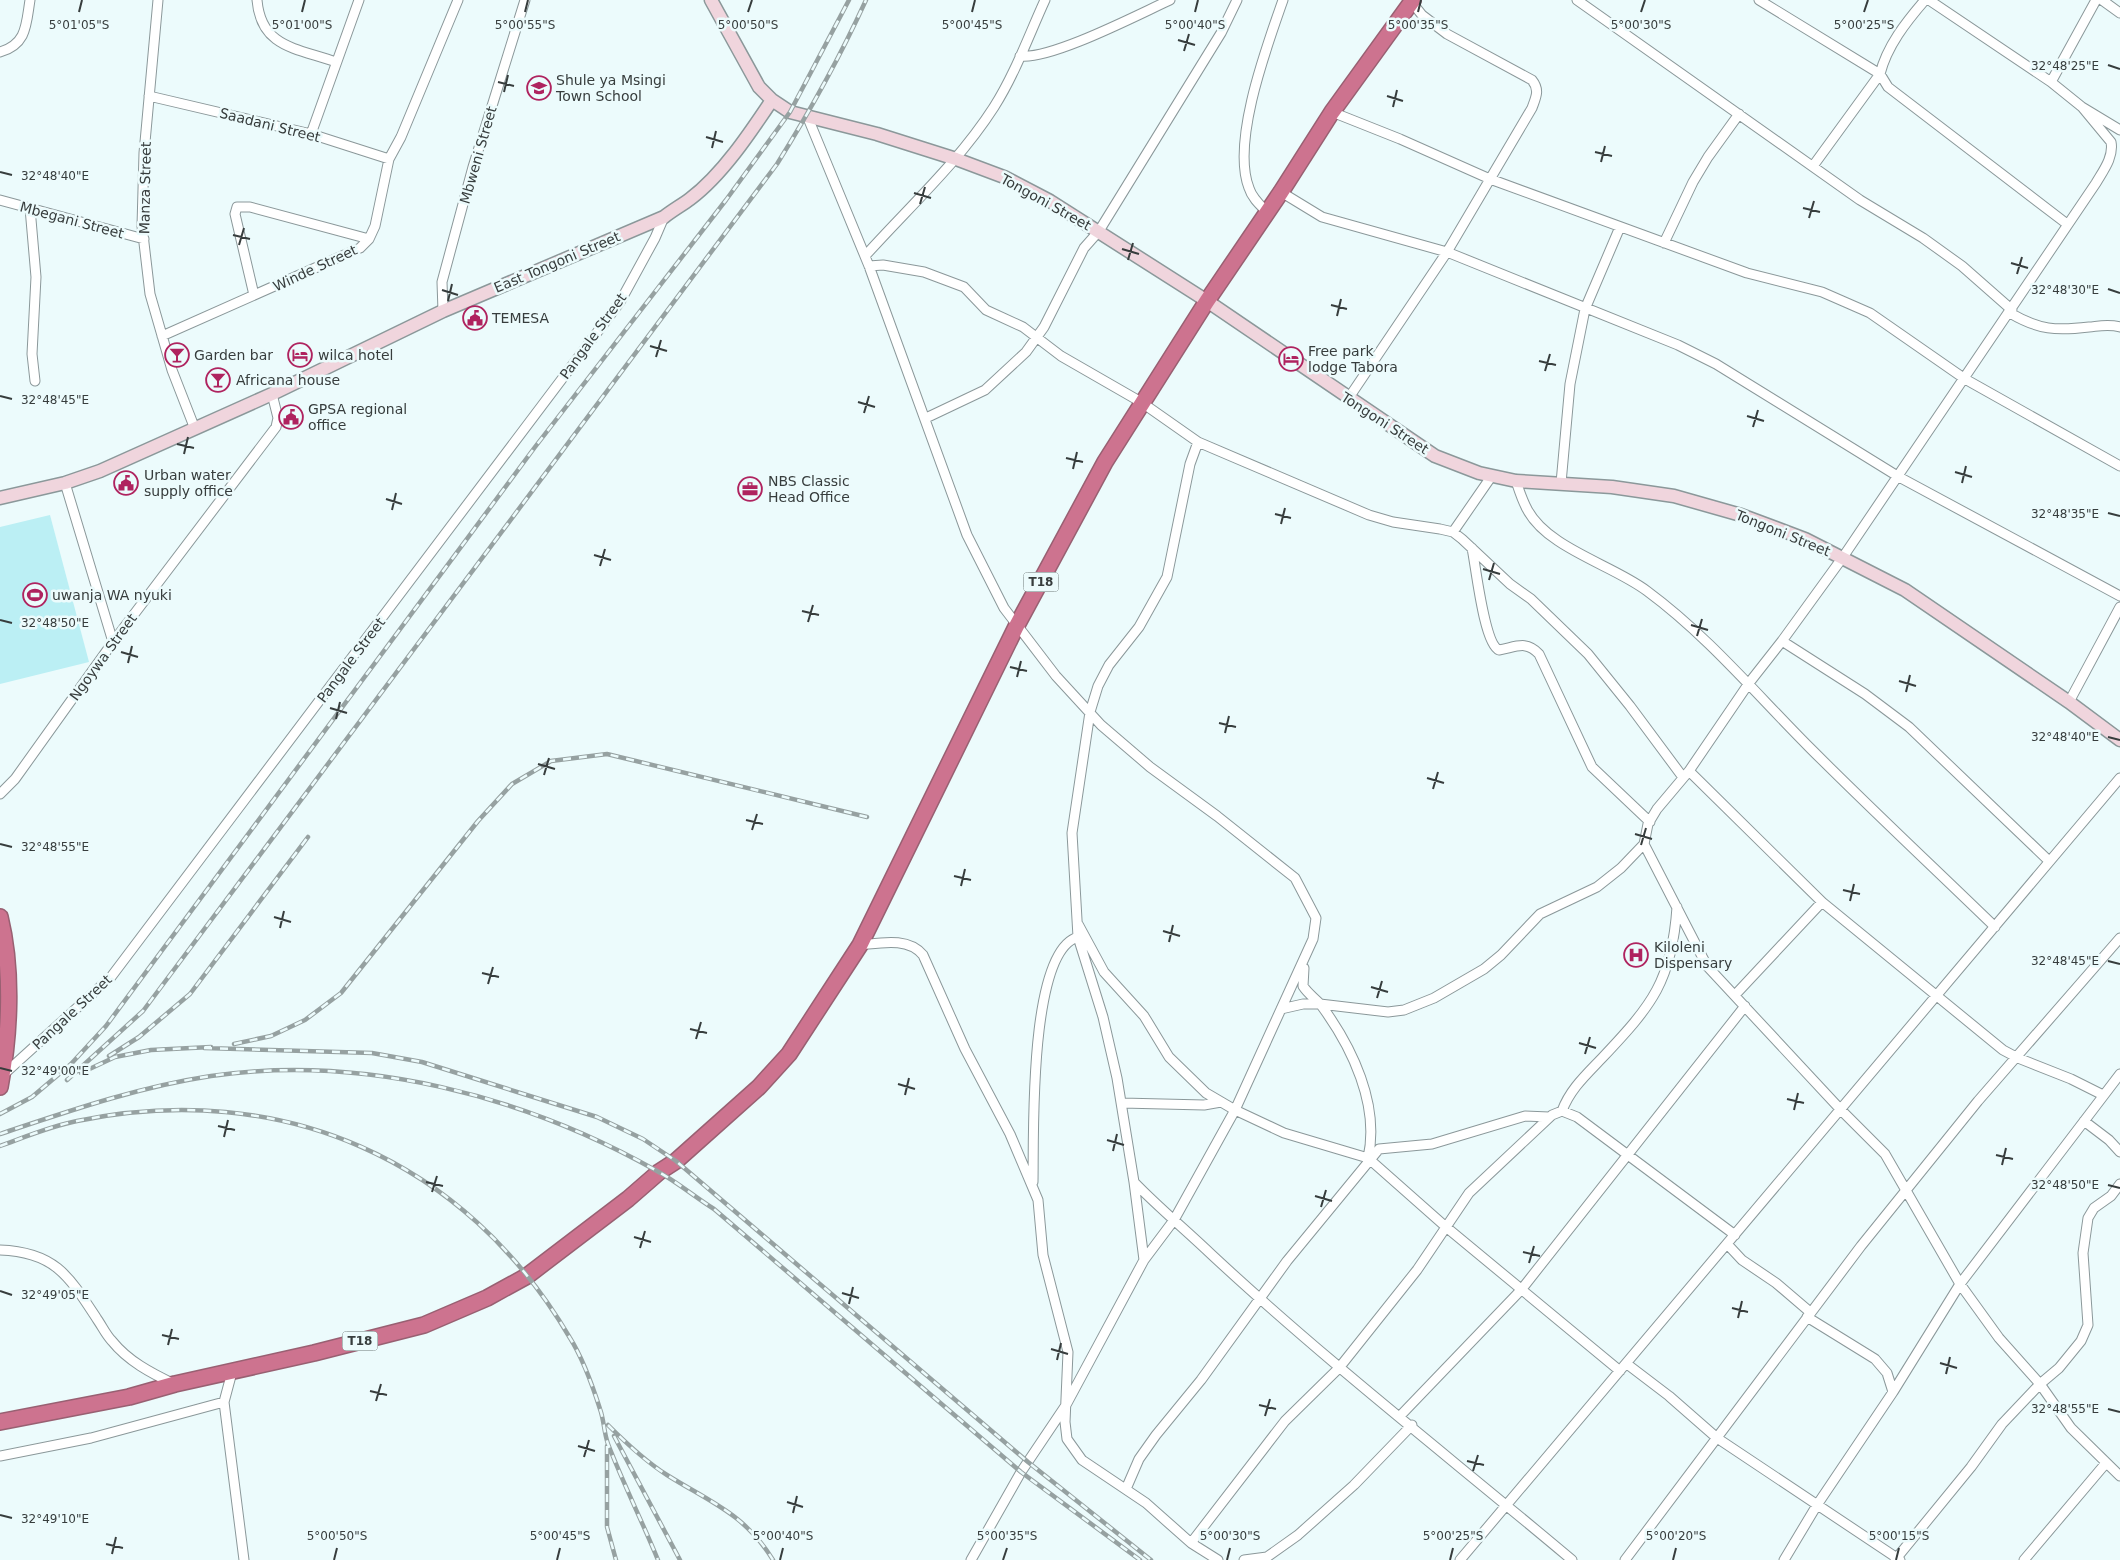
<svg xmlns="http://www.w3.org/2000/svg" width="2120" height="1560" font-family="'DejaVu Sans',sans-serif">
<rect width="100%" height="100%" fill="#ecfbfc"/>
<path fill="#bbeff4" d="M50,515L89,662L0,684V527Z"/>
<g fill="none" stroke-linecap="round" stroke-linejoin="round">
<g stroke="#8b989a" stroke-width="11">
<path id="street" d="M158,0L144,153L142,226L150,294L172,370L195,429
M257,0C261,48 297,48 336,62
M1577,0L1860,200L1923,238L1962,266L2012,310
M1759,0L1880,74L1888,87L2067,224
M1929,0L2051,82L2082,107L2120,130
M2102,0L2120,13
M0,52C27,44 26,25 30,0
M1020,56C1051,60 1139,14 1170,0
M2051,82L2096,0
M149,96L311,134L389,159
M2082,107L2111,142C2114,157 2103,171 2096,183L1843,557L1782,641L1749,683L1689,771L1657,809L1648,824L1644,844L1707,966L1841,1110L1885,1154L1960,1284L1999,1338L2040,1384L2071,1428L2120,1476
M1332,112L1400,139L1490,179L1747,273L1822,292L1870,313L1965,379L2120,466
M808,118L869,266L967,535L1004,608L1056,676L1101,725L1150,767L1217,816L1295,878L1316,918L1313,939L1235,1110L1174,1220L1144,1260L1066,1405L1021,1472L971,1560
M311,134L359,0
M1813,166L1880,74C1887,46 1906,22 1925,0
M1281,192L1322,217L1447,252L1678,345L1716,364L1899,477L2120,596
M0,200L144,239
M30,208L36,277L32,354L35,381
M1267,212C1260,205 1252,198 1249,188C1231,142 1267,46 1283,0
M1664,243L1693,182L1708,157L1739,114
M865,256C909,207 958,163 994,107C1015,74 1029,35 1045,0
M869,266L883,265L924,272L964,287L986,310L1023,327L1061,356L1141,402L1198,442L1369,515L1393,522L1440,529L1453,532L1462,539L1510,584L1531,599L1588,654L1630,706L1682,776
M254,295L235,214L237,207H250L369,239
M443,311L442,282L473,167L525,0
M2010,313C2039,330 2056,331 2089,327C2100,326 2109,324 2120,327
M162,336L360,248L369,239L375,226L389,159L401,137L458,0
M1348,399L1447,252L1532,108C1536,97 1540,90 1532,80L1447,34L1422,15L1410,0
M926,418L985,390L1026,352L1044,327L1084,248L1099,231L1221,33L1237,0
M1516,481C1519,490 1522,500 1527,509C1547,548 1613,565 1647,591C1708,636 1757,695 1810,748C1871,809 1933,867 1995,927
M65,483L113,642
M1561,483L1570,384L1585,309L1620,227
M1453,532L1491,477
M1472,548C1476,567 1484,644 1499,650C1516,647 1526,640 1539,654L1592,767L1650,822
M1782,641L1865,694L1909,727L2049,861
M2069,702L2120,607
M1689,771L1822,902L2003,1050L2018,1058L2071,1079L2103,1095
M0,794L15,779L113,642L276,427L278,418L272,394
M1078,924L1104,972L1144,1016L1169,1057L1206,1093L1235,1110L1284,1133L1368,1158L1446,1227L1620,1371
M860,945C881,943 908,937 923,955L965,1049L1010,1134L1038,1200L1043,1255L1068,1352L1065,1422L1067,1439L1082,1460L1146,1503L1191,1543L1218,1560
M1304,968L1303,986C1308,994 1315,998 1321,1005C1352,1047 1380,1105 1368,1158
M1735,995L1822,902
M1281,1009L1303,1004H1320L1388,1012L1404,1010L1434,998L1484,969L1501,955L1540,914L1597,887L1621,868L1644,844
M3,1075L111,977L620,302L655,238L664,217
M1122,1103L1204,1105L1221,1102
M1562,1111C1570,1089 1587,1074 1603,1057C1652,1005 1672,981 1677,907
M2084,1121L2109,1140L2120,1152
M1033,1182C1034,1139 1028,951 1078,937
M1134,1182C1159,1208 1186,1230 1212,1255C1327,1362 1452,1459 1572,1560
M1728,1245L1742,1260L1776,1283L1810,1312
M0,1250C55,1252 69,1276 97,1319C102,1326 106,1335 112,1341C128,1361 151,1373 174,1384
M1144,1260L1134,1182L1117,1078L1103,1017L1078,937L1072,833L1090,712L1098,686L1109,665L1139,627L1167,577L1190,464L1198,442
M1807,1317L1875,1359L1887,1373L1893,1392
M1627,1364L1669,1396L1717,1438L1900,1560
M232,1372L224,1402L244,1560
M1400,1416L1521,1290L1745,1006
M0,1456L91,1438L224,1402
M1126,1489L1139,1459L1156,1435L1201,1380L1287,1261L1379,1149L1432,1144L1525,1116L1549,1117
M1191,1543L1285,1421L1339,1368L1417,1270L1469,1193L1552,1115L1562,1111L1577,1117L1735,1235
M1244,1560L1267,1557L1298,1535L1354,1485L1412,1425
M1460,1560L2120,778
M1625,1560L1861,1246L1978,1101L2120,938
M1784,1560L1817,1505L1893,1392L1960,1284L2120,1074
M1895,1560L1971,1467L2002,1424L2040,1384L2059,1368L2081,1341L2088,1325L2083,1253L2088,1218L2094,1208L2111,1196L2120,1184
M2024,1560L2106,1463"/>
</g>
<g stroke="#8b989a" stroke-width="15">
<path id="secondary" d="M711,0L759,87L772,100L790,112L877,134L956,159L1004,177L1050,201L1207,301L1435,456L1479,473L1516,481L1612,487L1674,496L1741,515L1805,539L1905,590L2069,702L2120,740
M0,498L65,483L100,471L272,394L443,311L664,217C673,210 682,205 690,199C722,175 750,133 772,100"/>
</g>
<g stroke="#986072" stroke-width="18">
<path id="highway" d="M0,917C13,970 10,1034 0,1087
M0,1422L129,1397L175,1384L314,1353L424,1325L487,1298L527,1276L628,1199L659,1172L676,1161L759,1087L789,1054L860,945L1016,627L1105,462L1207,301L1281,192L1332,112L1413,0"/>
</g>
<use href="#street" stroke="#fff" stroke-width="9"/>
<use href="#secondary" stroke="#f0d5dd" stroke-width="12"/>
<use href="#highway" stroke="#cd738f" stroke-width="15"/>
<g stroke="#96a1a1" stroke-width="4.5">
<path id="rail" d="M234,1044L271,1036L305,1020L341,993L478,821L512,784L551,761L607,754L867,817
M204,1048L372,1053L422,1062L597,1117L643,1139L676,1161L1028,1462L1151,1560
M109,1056L139,1037L190,994L308,837
M81,1073L115,1057L151,1050L211,1047
M67,1080L143,1011L161,987L777,164C810,111 840,57 866,0
M0,1114L32,1097L71,1064L106,1026L535,447L726,200L790,112L849,0
M0,1134C69,1111 138,1087 211,1076C363,1054 525,1096 657,1171C677,1182 695,1197 714,1209L1021,1472L1140,1560
M0,1146C25,1137 51,1126 77,1121C281,1079 465,1159 570,1338C582,1357 593,1387 600,1409C604,1420 604,1433 608,1444C623,1483 642,1521 658,1560
M608,1425C626,1443 645,1461 667,1475C710,1502 745,1514 773,1560
M614,1436L680,1560
M607,1446V1527L616,1560"/>
</g>
<use href="#rail" stroke="#ecfbfc" stroke-width="2.5" stroke-dasharray="8" stroke-linecap="butt"/>
</g>
<path fill="none" stroke="#373d3d" stroke-width="2" d="M79,12L82,0M302,12L305,0M525,12L528,0M748,12L752,0M972,12L975,0M1195,12L1198,0M1418,12L1421,0M1641,12L1645,0M1864,12L1868,0M1178,40L1195,45M1184,51L1189,34M2108,65L2120,69M498,82L514,86M504,92L508,75M1387,96L1403,101M1393,107L1397,90M706,137L723,142M712,148L716,131M1595,152L1612,156M1601,162L1605,146M0,172L12,175M914,193L931,198M920,204L925,187M1803,208L1820,212M1809,218L1814,201M233,235L250,239M239,245L244,228M1122,249L1139,254M1128,260L1133,243M2011,263L2028,268M2017,274L2022,257M2108,289L2120,293M442,290L458,295M448,301L452,284M1331,305L1347,309M1337,316L1341,299M650,346L667,351M656,357L661,340M1539,361L1556,365M1545,371L1550,354M0,396L12,399M858,402L875,407M864,413L869,396M1747,416L1764,421M1753,427L1758,410M177,444L194,448M184,454L188,437M1066,458L1083,462M1073,469L1077,452M1955,472L1972,477M1962,483L1966,466M386,499L402,504M392,510L396,493M2108,513L2120,516M1275,514L1291,518M1281,524L1285,508M594,555L611,560M600,566L605,549M1483,569L1500,574M1489,580L1494,563M802,611L819,615M0,620L12,623M808,622L813,605M1691,625L1708,630M1697,636L1702,619M121,652L138,657M128,663L132,646M1010,667L1027,671M1017,677L1021,661M1899,681L1916,686M1906,692L1910,675M330,708L347,713M336,719L340,702M1219,723L1236,727M1225,733L1229,716M2108,737L2120,740M538,764L555,769M544,775L549,758M1427,778L1444,783M1433,789L1438,772M746,820L763,824M752,830L757,814M1635,834L1652,839M0,844L12,847M1641,845L1646,828M954,876L971,880M961,886L965,869M1843,890L1860,894M1850,901L1854,884M274,917L291,922M280,928L284,911M1163,931L1180,936M1169,942L1173,925M2108,961L2120,964M482,973L499,977M488,984L493,967M1371,987L1388,992M1377,998L1382,981M690,1029L707,1033M696,1039L701,1022M1579,1043L1596,1048M1585,1054L1590,1037M0,1068L12,1071M898,1084L915,1089M905,1095L909,1078M1787,1099L1804,1103M1794,1110L1798,1093M218,1126L235,1130M224,1137L228,1120M1107,1140L1124,1145M1113,1151L1117,1134M1996,1155L2013,1159M2002,1165L2006,1148M426,1182L443,1186M2108,1185L2120,1188M432,1192L437,1176M1315,1196L1332,1201M1321,1207L1326,1190M634,1237L651,1242M640,1248L645,1231M1523,1252L1540,1256M1529,1263L1534,1246M0,1291L12,1295M842,1293L859,1298M849,1304L853,1287M1732,1308L1748,1312M1738,1318L1742,1301M162,1335L179,1339M168,1345L172,1329M1051,1349L1068,1354M1057,1360L1061,1343M1940,1363L1957,1368M1946,1374L1950,1357M370,1391L387,1395M376,1401L381,1384M1259,1405L1276,1409M2108,1409L2120,1412M1265,1416L1270,1399M578,1446L595,1451M584,1457L589,1440M1467,1461L1484,1465M1473,1471L1478,1455M787,1502L803,1507M793,1513L797,1496M0,1515L12,1518M106,1544L123,1548M112,1554L116,1537M334,1560L337,1548M557,1560L560,1548M780,1560L783,1548M1003,1560L1007,1548M1227,1560L1230,1548M1450,1560L1453,1548M1673,1560L1676,1548M1896,1560L1899,1548"/>
<defs>
<g id="school-ring" transform="scale(1.25)"><circle r="9.5" fill="#ecfbfc" stroke="#af235f" stroke-width="1.5"/><path d="M0-5L7-2L0 1L-7-2ZM-4 1L0 2.5L4 1V4Q0 6-4 4Z" fill="#af235f"/></g>
<g id="civic-ring" transform="scale(1.25)"><circle r="9.5" fill="#ecfbfc" stroke="#af235f" stroke-width="1.5"/><path d="M-.6-6.5H3V-4.5H.6V-3L4-1V1h2V6H-6V1h2V-1L-.6-3ZM-1.2 2.5V6h2.4V2.5Z" fill="#af235f"/></g>
<g id="bar-ring" transform="scale(1.25)"><circle r="9.5" fill="#ecfbfc" stroke="#af235f" stroke-width="1.5"/><path d="M-6-5H6L.8 .8V4.5H3.5V6h-7V4.5H-.8V.8Z" fill="#af235f"/></g>
<g id="hotel-ring" transform="scale(1.25)"><circle r="9.5" fill="#ecfbfc" stroke="#af235f" stroke-width="1.5"/><path d="M-6-4.5h1.5V1H6V5H4.5V3h-9V5H-6ZM-4 0a1.8 1.8 0 1 1 3.6 0ZM.5 0V-2.5h3Q6-2.5 6 0Z" fill="#af235f"/></g>
<g id="office-ring" transform="scale(1.25)"><circle r="9.5" fill="#ecfbfc" stroke="#af235f" stroke-width="1.5"/><path d="M-6-3h4V-5.5h4V-3h4V5H-6ZM-1-4.5V-3h2v-1.5ZM-6 0V1H6V0Z" fill="#af235f"/></g>
<g id="stadium-ring" transform="scale(1.25)"><circle r="9.5" fill="#ecfbfc" stroke="#af235f" stroke-width="1.5"/><path d="M0-5a6.5 5 0 1 0 0 10a6.5 5 0 1 0 0-10ZM-3.5-1.8h7v3.6h-7Z" fill="#af235f"/></g>
<g id="hospital-ring" transform="scale(1.25)"><circle r="9.5" fill="#ecfbfc" stroke="#af235f" stroke-width="1.5"/><path d="M-5-5h3v3.5h4V-5h3V5h-3V1.5h-4V5h-3Z" fill="#af235f"/></g>
</defs>
<g fill-rule="evenodd">
<use href="#school-ring" x="539" y="88"/>
<use href="#civic-ring" x="475" y="318"/>
<use href="#bar-ring" x="177" y="355"/>
<use href="#hotel-ring" x="300" y="355"/>
<use href="#hotel-ring" x="1291" y="359"/>
<use href="#bar-ring" x="218" y="380"/>
<use href="#civic-ring" x="291" y="417"/>
<use href="#civic-ring" x="126" y="483"/>
<use href="#office-ring" x="750" y="489"/>
<use href="#stadium-ring" x="35" y="595"/>
<use href="#hospital-ring" x="1636" y="955"/>
</g>
<g text-anchor="middle" dominant-baseline="central" stroke-width="5" stroke-linejoin="round" paint-order="stroke">
<g fill="#ecfbfc" stroke="#6d7676" stroke-width="1">
<rect x="1023.5" y="572.5" width="35" height="19" rx="4"/>
<rect x="342.5" y="1331.5" width="35" height="19" rx="4"/>
</g>
<g font-size="12" font-weight="bold" fill="#373d3d">
<text x="1041" y="582">T18</text>
<text x="360" y="1341">T18</text>
</g>
<g font-size="14" fill="#373d3d" stroke="#ecfbfc" text-anchor="start">
<text x="556" y="80">Shule ya Msingi<tspan x="556" dy="16">Town School</tspan></text>
<text x="492" y="318">TEMESA</text>
<text x="1308" y="351">Free park<tspan x="1308" dy="16">lodge Tabora</tspan></text>
<text x="194" y="355">Garden bar</text>
<text x="318" y="355">wilca hotel</text>
<text x="236" y="380">Africana house</text>
<text x="308" y="409">GPSA regional<tspan x="308" dy="16">office</tspan></text>
<text x="144" y="475">Urban water<tspan x="144" dy="16">supply office</tspan></text>
<text x="768" y="481">NBS Classic<tspan x="768" dy="16">Head Office</tspan></text>
<text x="52" y="595">uwanja WA nyuki</text>
<text x="1654" y="947">Kiloleni<tspan x="1654" dy="16">Dispensary</tspan></text>
</g>
<g font-size="14" fill="#373d3d" stroke="#ecfbfc">
<text transform="translate(270 125) rotate(14)">Saadani Street</text>
<text transform="translate(478 155) rotate(-74)">Mbweni Street</text>
<text transform="translate(145 188) rotate(-89)">Manza Street</text>
<text transform="translate(1046 202) rotate(29)">Tongoni Street</text>
<text transform="translate(72 220) rotate(15)">Mbegani Street</text>
<text transform="translate(557 262) rotate(-23)">East Tongoni Street</text>
<text transform="translate(315 268) rotate(-25)">Winde Street</text>
<text transform="translate(593 336) rotate(-54)">Pangale Street</text>
<text transform="translate(1385 423) rotate(33)">Tongoni Street</text>
<text transform="translate(1783 533) rotate(22)">Tongoni Street</text>
<text transform="translate(103 657) rotate(-54)">Ngoywa Street</text>
<text transform="translate(351 660) rotate(-53)">Pangale Street</text>
<text transform="translate(72 1012) rotate(-43)">Pangale Street</text>
</g>
</g>
<g font-size="12" text-anchor="middle" fill="#373d3d" stroke="#ecfbfc" stroke-width="5" stroke-linejoin="round" paint-order="stroke">
<text x="79" y="29">5°01'05"S</text>
<text x="302" y="29">5°01'00"S</text>
<text x="525" y="29">5°00'55"S</text>
<text x="748" y="29">5°00'50"S</text>
<text x="972" y="29">5°00'45"S</text>
<text x="1195" y="29">5°00'40"S</text>
<text x="1418" y="29">5°00'35"S</text>
<text x="1641" y="29">5°00'30"S</text>
<text x="1864" y="29">5°00'25"S</text>
<text x="2065" y="70">32°48'25"E</text>
<text x="55" y="180">32°48'40"E</text>
<text x="2065" y="294">32°48'30"E</text>
<text x="55" y="404">32°48'45"E</text>
<text x="2065" y="518">32°48'35"E</text>
<text x="55" y="627">32°48'50"E</text>
<text x="2065" y="741">32°48'40"E</text>
<text x="55" y="851">32°48'55"E</text>
<text x="2065" y="965">32°48'45"E</text>
<text x="55" y="1075">32°49'00"E</text>
<text x="2065" y="1189">32°48'50"E</text>
<text x="55" y="1299">32°49'05"E</text>
<text x="2065" y="1413">32°48'55"E</text>
<text x="55" y="1523">32°49'10"E</text>
<text x="337" y="1540">5°00'50"S</text>
<text x="560" y="1540">5°00'45"S</text>
<text x="783" y="1540">5°00'40"S</text>
<text x="1007" y="1540">5°00'35"S</text>
<text x="1230" y="1540">5°00'30"S</text>
<text x="1453" y="1540">5°00'25"S</text>
<text x="1676" y="1540">5°00'20"S</text>
<text x="1899" y="1540">5°00'15"S</text>
</g>
</svg>
